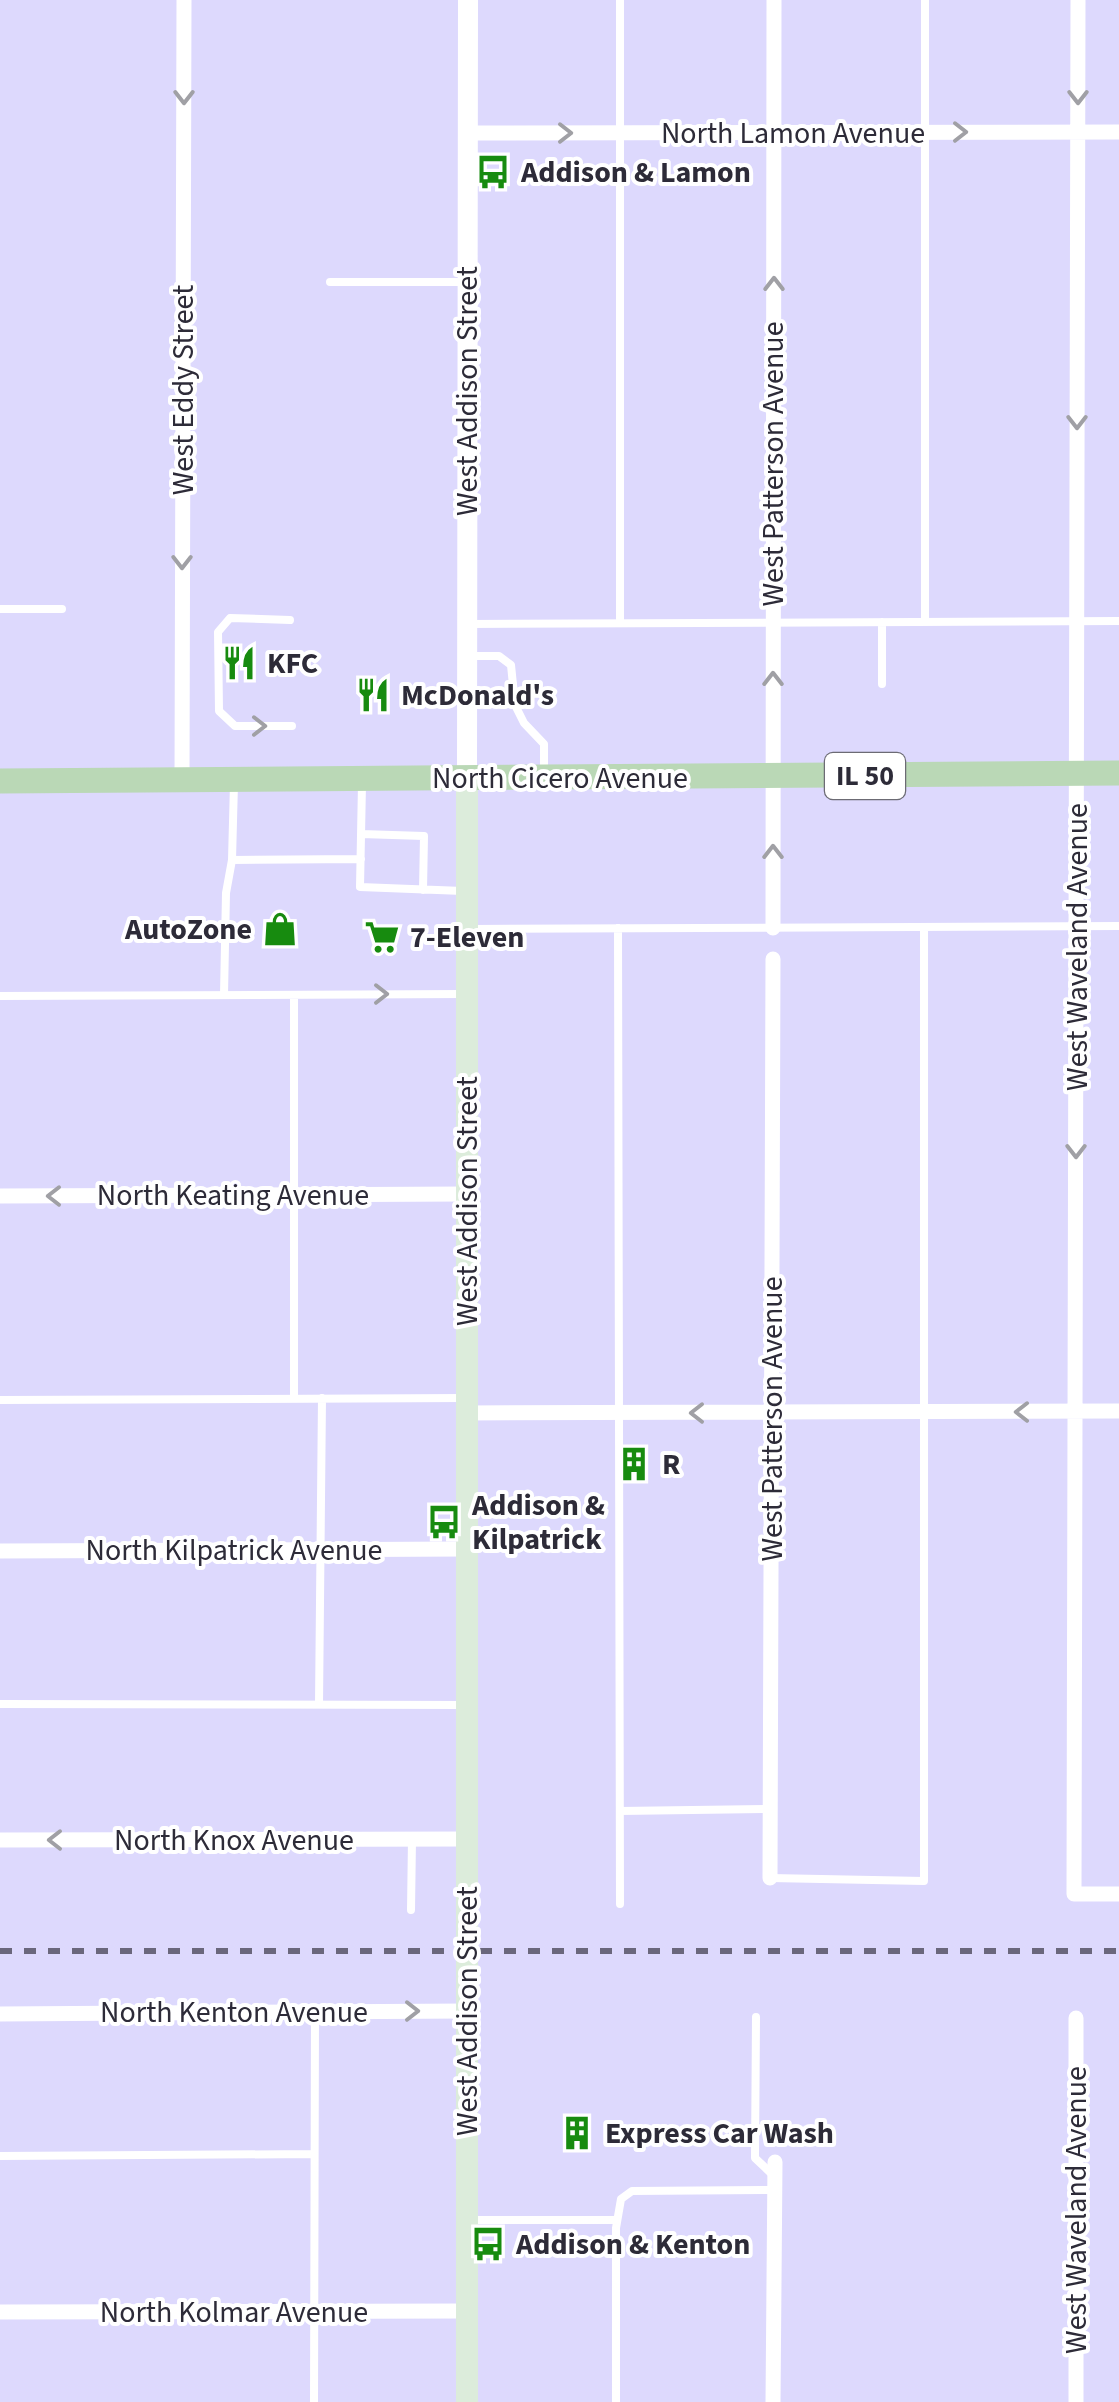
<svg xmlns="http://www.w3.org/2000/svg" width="1119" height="2402" font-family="'Source Sans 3',sans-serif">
<rect width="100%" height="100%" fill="#ddd9fd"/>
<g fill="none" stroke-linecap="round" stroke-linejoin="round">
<path stroke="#fff" stroke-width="8" d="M925,0V622
M330,282H467
M0,609H62
M290,620L230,618L218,632L219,711L235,726H292
M882,622V684
M620,623V0
M469,624L1119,621
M471,656H499L511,665L515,705L524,723L544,744V773
M234,783L232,860L361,859
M362,784L360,887L463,891
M361,834L424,836L423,890
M618,928L620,1904
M472,929L1119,926
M224,995L226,893L232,860
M0,996L465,994
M294,1399V995
M0,1400L465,1398
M0,1704L463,1705
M319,1704L322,1398
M620,1811L771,1809
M770,1878L924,1881V927
M411,1910L412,1839
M756,2017L755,2158L774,2176
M0,2156L314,2154
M472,2220H617
M314,2402L315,2012
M616,2402V2228L621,2199L632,2191L775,2190"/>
<path stroke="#fff" stroke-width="15" d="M1078,0L1074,1894H1119
M468,133L1119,132
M182,780L184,0
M773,928L774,0
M0,1196L467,1194
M467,1413L1119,1411
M0,1551L467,1549
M0,1840L467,1839
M770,1878L773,959
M0,2014L467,2011
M0,2312L467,2311
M773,2402L775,2162
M1076,2402V2018"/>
<path stroke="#fff" stroke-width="20" d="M467,779L468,0"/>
<path stroke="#dcecdb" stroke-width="22" d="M467,2402V779"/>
<path stroke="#bad8b6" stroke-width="25" d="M0,781L1119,773"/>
<path stroke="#6a677c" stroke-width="6" stroke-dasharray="12 12" stroke-linecap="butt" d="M0,1951H1119"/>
</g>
<defs><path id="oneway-chevron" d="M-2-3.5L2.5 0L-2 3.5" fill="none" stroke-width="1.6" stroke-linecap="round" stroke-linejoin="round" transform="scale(2.5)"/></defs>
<g stroke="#a0a0a5">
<use href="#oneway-chevron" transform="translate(184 97) rotate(90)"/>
<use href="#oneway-chevron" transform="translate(1078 97) rotate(90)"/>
<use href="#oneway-chevron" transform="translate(960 132)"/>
<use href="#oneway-chevron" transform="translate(565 133)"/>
<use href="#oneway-chevron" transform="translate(774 284) rotate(-90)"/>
<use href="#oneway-chevron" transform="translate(1077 422) rotate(90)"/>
<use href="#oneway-chevron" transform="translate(182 562) rotate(90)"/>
<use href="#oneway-chevron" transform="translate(773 679) rotate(-90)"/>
<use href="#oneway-chevron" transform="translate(259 726)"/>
<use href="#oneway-chevron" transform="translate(773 852) rotate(-90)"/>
<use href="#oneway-chevron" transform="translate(381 994)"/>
<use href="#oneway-chevron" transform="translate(1076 1151) rotate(90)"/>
<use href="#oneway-chevron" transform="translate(54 1196) rotate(180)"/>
<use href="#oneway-chevron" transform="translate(1022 1412) rotate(180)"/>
<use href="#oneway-chevron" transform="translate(697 1413) rotate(180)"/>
<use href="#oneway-chevron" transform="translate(55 1840) rotate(180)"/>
<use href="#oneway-chevron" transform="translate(412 2011)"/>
</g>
<defs>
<g id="bus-bare" transform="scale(2.7)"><path d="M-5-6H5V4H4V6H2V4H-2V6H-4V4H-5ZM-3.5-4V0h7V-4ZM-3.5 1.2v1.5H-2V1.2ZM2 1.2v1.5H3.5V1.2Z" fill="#178b0f" stroke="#fff" stroke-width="2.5" paint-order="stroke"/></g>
<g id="restaurant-bare" transform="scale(2.7)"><path d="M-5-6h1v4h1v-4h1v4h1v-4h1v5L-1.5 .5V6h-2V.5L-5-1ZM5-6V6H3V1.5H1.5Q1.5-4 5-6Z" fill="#178b0f" stroke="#fff" stroke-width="2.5" paint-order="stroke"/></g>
<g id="shop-bare" transform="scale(2.7)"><path d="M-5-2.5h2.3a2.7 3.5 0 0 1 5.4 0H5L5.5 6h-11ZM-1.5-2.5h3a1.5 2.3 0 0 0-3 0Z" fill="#178b0f" stroke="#fff" stroke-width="2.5" paint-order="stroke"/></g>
<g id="supermarket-bare" transform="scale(2.7)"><path d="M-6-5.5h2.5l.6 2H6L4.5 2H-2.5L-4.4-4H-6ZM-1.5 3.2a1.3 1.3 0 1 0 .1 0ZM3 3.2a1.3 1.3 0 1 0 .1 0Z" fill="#178b0f" stroke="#fff" stroke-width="2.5" paint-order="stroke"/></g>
<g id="building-bare" transform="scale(2.7)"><path d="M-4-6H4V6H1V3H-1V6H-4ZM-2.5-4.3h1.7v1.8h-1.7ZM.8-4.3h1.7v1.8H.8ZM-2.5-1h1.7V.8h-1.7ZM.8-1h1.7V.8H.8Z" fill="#178b0f" stroke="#fff" stroke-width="2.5" paint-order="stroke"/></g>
</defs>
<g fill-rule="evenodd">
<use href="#bus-bare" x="493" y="172"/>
<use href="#restaurant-bare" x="239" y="663"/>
<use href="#restaurant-bare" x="373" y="695"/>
<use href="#shop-bare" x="280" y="929"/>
<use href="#supermarket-bare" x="382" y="937"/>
<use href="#building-bare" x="634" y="1464"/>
<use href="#bus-bare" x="444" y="1522"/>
<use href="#building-bare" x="577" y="2133"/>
<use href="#bus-bare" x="488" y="2244"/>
</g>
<g text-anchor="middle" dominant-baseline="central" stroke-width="8" stroke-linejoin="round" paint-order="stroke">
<rect fill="#fff" stroke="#6c6b74" stroke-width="2.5" x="825" y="753" width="80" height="46" rx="8"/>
<g font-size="28" font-weight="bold" fill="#2d2b38">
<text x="865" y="776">IL 50</text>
</g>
<g font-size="30" fill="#2d2b38" stroke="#fff">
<text x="793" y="133">North Lamon Avenue</text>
<text transform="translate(183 390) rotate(-90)">West Eddy Street</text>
<text transform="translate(467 391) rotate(-90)">West Addison Street</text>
<text transform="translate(773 464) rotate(-90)">West Patterson Avenue</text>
<text x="560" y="778">North Cicero Avenue</text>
<text transform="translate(1077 947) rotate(-90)">West Waveland Avenue</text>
<text x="233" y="1195">North Keating Avenue</text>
<text transform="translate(467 1201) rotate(-90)">West Addison Street</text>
<text transform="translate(772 1419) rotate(-90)">West Patterson Avenue</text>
<text x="234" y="1550">North Kilpatrick Avenue</text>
<text x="234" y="1840">North Knox Avenue</text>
<text transform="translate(467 2011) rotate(-90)">West Addison Street</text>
<text x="234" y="2012">North Kenton Avenue</text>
<text transform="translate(1076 2210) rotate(-90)">West Waveland Avenue</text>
<text x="234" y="2312">North Kolmar Avenue</text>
</g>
<g font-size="30" font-weight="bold" fill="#2d2b38" stroke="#fff" text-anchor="start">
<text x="521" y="172">Addison &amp; Lamon</text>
<text x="267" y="663">KFC</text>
<text x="401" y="695">McDonald's</text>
<text x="252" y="929" text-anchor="end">AutoZone</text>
<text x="410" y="937">7-Eleven</text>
<text x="662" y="1464">R</text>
<text x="472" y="1505">Addison &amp;<tspan x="472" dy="34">Kilpatrick</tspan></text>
<text x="605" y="2133">Express Car Wash</text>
<text x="516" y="2244">Addison &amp; Kenton</text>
</g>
</g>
</svg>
